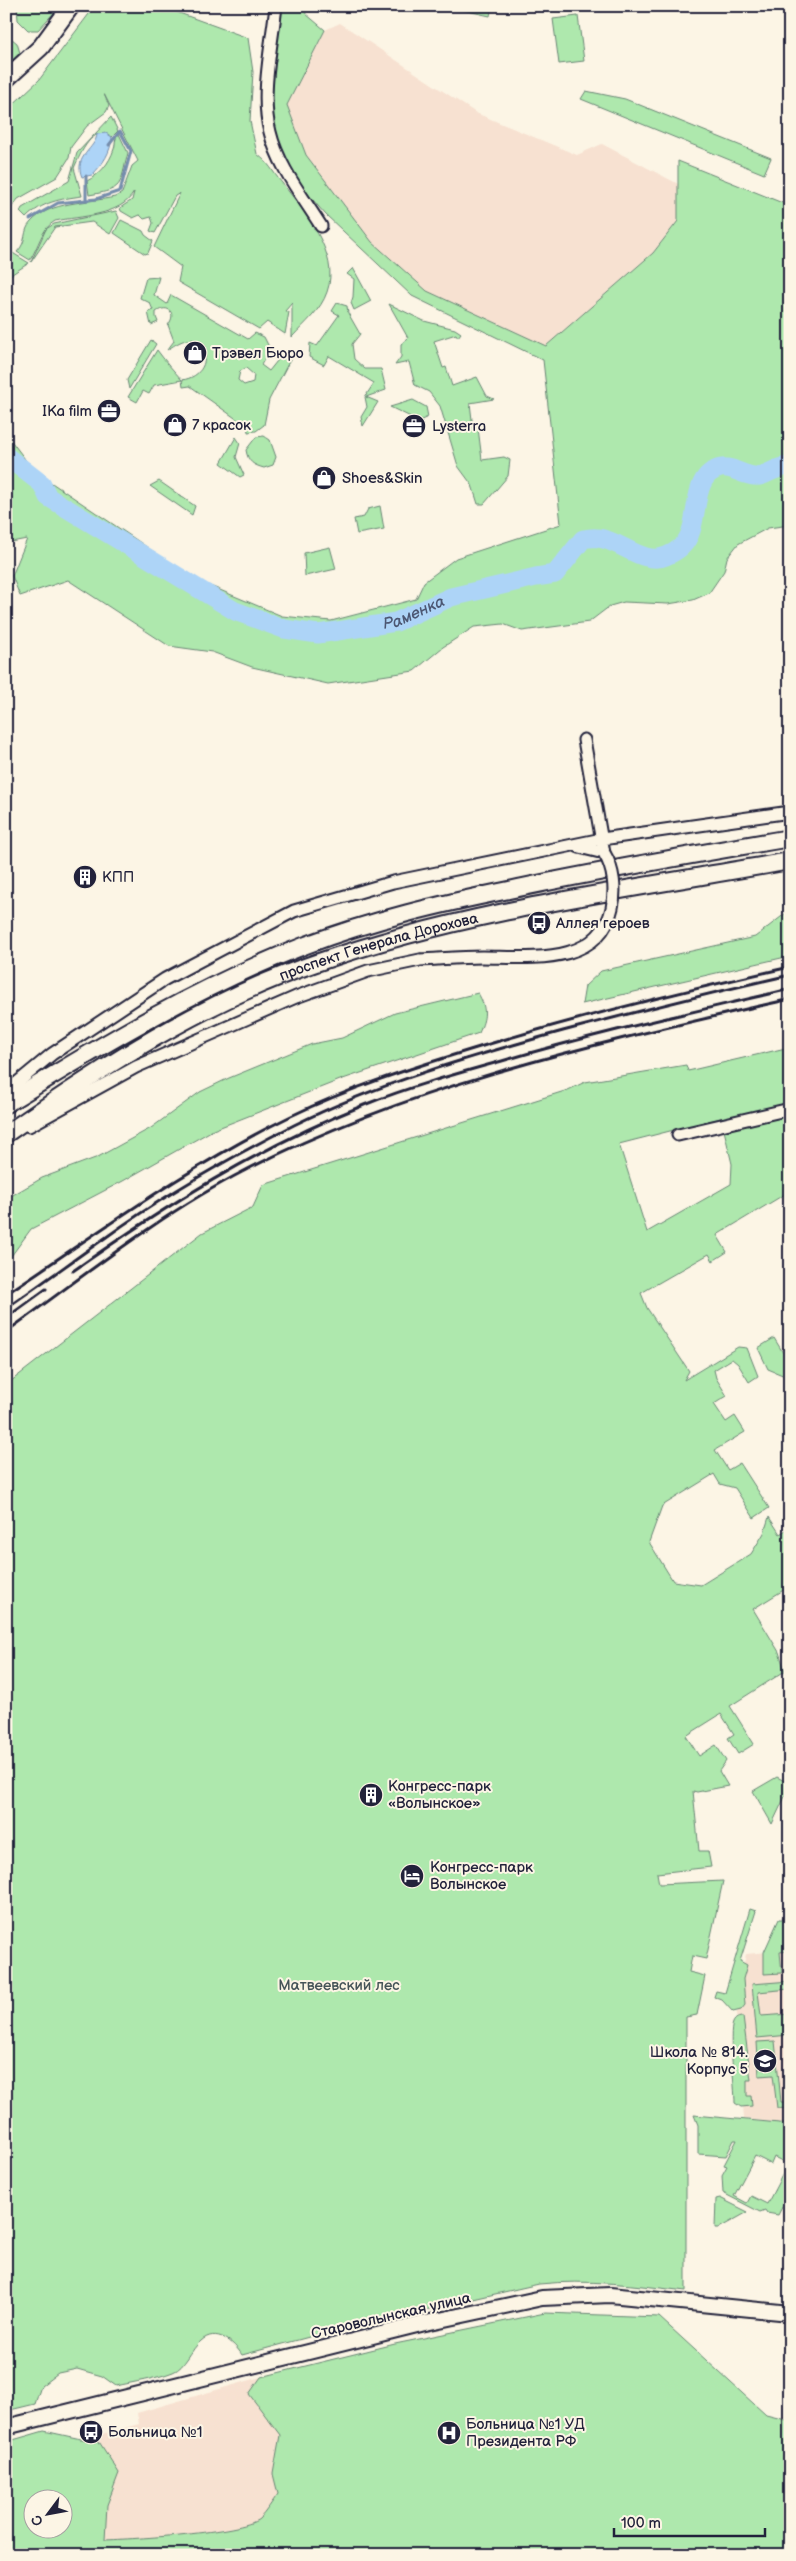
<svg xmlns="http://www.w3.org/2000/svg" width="796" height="2561" font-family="'Balsamiq Sans',sans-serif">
<rect width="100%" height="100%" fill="#fcf5e5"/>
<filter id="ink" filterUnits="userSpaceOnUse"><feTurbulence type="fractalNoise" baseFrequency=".02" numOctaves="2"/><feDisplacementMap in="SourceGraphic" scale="10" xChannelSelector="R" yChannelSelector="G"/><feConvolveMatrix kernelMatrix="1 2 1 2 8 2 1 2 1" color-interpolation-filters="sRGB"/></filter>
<g filter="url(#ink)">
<path fill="#f7e1d1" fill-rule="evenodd" d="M340,23L476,113L577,155L602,144L680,185L678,221L653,253L546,346L427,291L372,242L306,155L287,105L325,30Z
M790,1950V2124L744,2119L736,2002L746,1954Z
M545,2313L598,2321L766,2415L790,2421V2555H6V2442L44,2431L49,2448L139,2424L137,2413L261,2377L395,2344ZM32,2498H62V2528H32Z"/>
<path fill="#aee8ad" stroke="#688574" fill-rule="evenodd" d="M17,6H60L38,30H28L18,20Z
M95,6H160L248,38L253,72L250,121L257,154C271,165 271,170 282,183C303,210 341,254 327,292C321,310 305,323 292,337V303L285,311L289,312L285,334L267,322L259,329L178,282L181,267L154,247L180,193L175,196L155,233L150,231L153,223L151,217L144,219L140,215L133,218L121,211L120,208L132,200L134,192C121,216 80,216 55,221C41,229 39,246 30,260L17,252C28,241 22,231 31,222C50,201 88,203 115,197L122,193L132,166L138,161L104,94L109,106L106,112L87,126L71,147L69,158L57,177L18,199L6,215V111L39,80Z
M280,6H304L306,14L325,30L287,105L306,155L372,242L427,291L546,346L653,253L678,221V161L790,206V525L768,528L738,544L727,558L724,571L709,593L693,600L668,604L624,602L610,606L589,622L522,631L503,624L474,627L443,647L414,671L328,684L252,667L212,652L169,646L68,580L20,596L12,576L27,539L6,543V434L34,471L196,580L282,616L331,621L416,599L424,582L456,558L561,524L543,360L412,296L326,215C302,189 281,157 273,122C267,95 277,36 280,6Z
M445,6H492L490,16Z
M578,16L584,61L559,64L553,19Z
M6,34L17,43L20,53L6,66Z
M586,91L625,99L771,158L764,174L581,99Z
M111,117L118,131L112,137C92,124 81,153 74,168L82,196C60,199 42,202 26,218L20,212L22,208L69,181L77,153Z
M119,134L128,153C119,186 125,189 89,195L87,181C100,174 109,164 114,149C116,143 114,139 119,134Z
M116,211L119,218L110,234L92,222L55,227L31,262L46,229L54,224Z
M121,220L143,231L145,235L153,241L148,253L145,254L114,233Z
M11,252L29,263L6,278V256Z
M353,268L371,301L354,310L351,303L353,297L354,279L347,274Z
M159,277L154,295L167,304L171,295L248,339L255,333L264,337L270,349L261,365L269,371L285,351L292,356L269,400L264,425L256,431L248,432L247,423L245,425L190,386L183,387L182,380L154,385L149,394L143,391L137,402L128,397L157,350C165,361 173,370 182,380C202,377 209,361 203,343C189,335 179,342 167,350L174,341L168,325C177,314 169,303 156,312V317L158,322L151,325L148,312L153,310L150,303L140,298L146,278ZM246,368L254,375L253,382L244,385L238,380L240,371Z
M337,303L347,306L348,313L360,334L352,344L354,359L365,369H381L386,390L366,397L378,402L363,426L361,417L367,407L365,397L374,383L329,356L324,365L309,357L310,343L317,346L339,315L332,311Z
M389,304L424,321L455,329L461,333L458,337L456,334L434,341L443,368L446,367L452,386L477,377L487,396L494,399L470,403L473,428H478L482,460L504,457L510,460L508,476L484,504H478L472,485L458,466L440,406L429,392L415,385L409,362L395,365L401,357V344L408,338Z
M151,340L156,344L129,389L127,380Z
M413,400L426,407L428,417L419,421L390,407Z
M264,436L270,440L276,457L273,465L264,468C253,465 248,462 246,450L256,437Z
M236,437L240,443L236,457L244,475L240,477L221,463Z
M159,481L195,506L192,515L150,486Z
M380,506L384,529L357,534L354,519L364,517L368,509Z
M330,547L336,569L305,576L304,553Z
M790,910V956L582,1004L585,986L601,971L755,937Z
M478,993C487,1009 486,1017 479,1033L340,1080L213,1130L123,1181L31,1229L6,1263V1199L42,1178L98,1157L151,1128L200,1092L229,1078L312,1044L342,1038L395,1013Z
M790,1047V1104L721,1118L619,1144L647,1232L731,1184L732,1164L723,1126L783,1111L790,1141V1191L717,1235L727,1252L713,1261L709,1254L641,1293L647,1308L689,1371L684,1380L738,1347L747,1348L758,1376L749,1382L738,1364L732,1359L714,1370L716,1378L727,1396L714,1404L726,1422L735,1416L745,1432L715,1450L728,1470L740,1463L769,1508L754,1518L735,1488L720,1484L714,1474L662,1506L649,1542L673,1581L701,1585L751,1554L764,1533L769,1517L780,1534L790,1527V1586L753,1609L779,1652L785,1671L730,1706L754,1744L738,1754L728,1738L734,1734L721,1714L686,1736L699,1756L716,1745L726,1761L719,1771L728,1786L697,1792L693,1791L699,1851H708L711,1867L657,1873L659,1884L723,1881L706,1959L692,1956L689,1972L705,1976L697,2015L686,2017V2291C636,2285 588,2279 539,2284L324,2333L242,2355C234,2342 216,2327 201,2341C191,2349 185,2368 173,2372C155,2379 134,2382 116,2386L102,2376L77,2369L58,2373L41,2386L35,2404L6,2411V1385L202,1233L253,1207L263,1185L568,1090L585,1082L686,1065L688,1071Z
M774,1338L790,1364V1383L785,1376L768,1369L758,1348Z
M777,1777L790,1784V1786L772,1824L753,1791Z
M750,1909L756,1911L740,1961L747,1965L743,1979L745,2005L741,2010L733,2012L722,2000L714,1997L716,1991L725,1993Z
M779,1919H790V1951L780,1952L782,1973L764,1974V1952Z
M790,1981V1989L758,1992L761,2016L790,2014V2035L757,2038L752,1984Z
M743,2017L751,2080H747V2096H751L752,2106L741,2107L735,2103C735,2087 728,2035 733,2023C735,2018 739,2017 743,2017Z
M775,2041L781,2102H790V2109L777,2108L773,2075L759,2076L757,2042Z
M694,2115L790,2124V2192L778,2215L767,2213L765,2210L760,2212L723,2193L722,2175L727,2166L724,2165L737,2140H734L726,2156L698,2154V2125ZM755,2156L771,2164L774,2157L788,2164L767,2204L751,2196L747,2203L734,2196Z
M720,2198L748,2212L719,2228H715L716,2199Z
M545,2313L659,2317L766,2415L790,2421V2555H6V2442L44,2431L81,2439L98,2440L119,2473L107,2505L105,2540C132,2539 241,2533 259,2519C266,2512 272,2502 278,2494L273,2474L280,2435L249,2394L261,2377L395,2344ZM62,2498V2528H32V2498Z"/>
<path fill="#add4f7" stroke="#758dac" d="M106,133L112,137C111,152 103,164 92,175L82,177C73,156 96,149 97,134Z"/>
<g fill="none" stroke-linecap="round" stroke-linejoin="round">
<path stroke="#758dac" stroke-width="3" d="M86,200V176
M30,219L58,203L96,199L120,191L131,151L120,131L109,145"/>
<path stroke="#add4f7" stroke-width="19" id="s1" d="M6,456L42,484L48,497L235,611L284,629L318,634L396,622L451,597L536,577L555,574L583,539C588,538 593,537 598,538C620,540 644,566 666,556C671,554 678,550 682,546C703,527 687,475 721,468C731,466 743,475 754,476C766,478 777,464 790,467"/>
<g stroke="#22223b" stroke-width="15">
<path id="minor" d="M276,6C272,44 260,95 270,132C278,166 303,197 321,226
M579,847L604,853L584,740
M6,1092L52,1054L165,979L294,911L393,882L602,839L790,812
M29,1126L136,1067L296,997L368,971L420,960
M678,1135L790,1109"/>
</g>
<g stroke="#22223b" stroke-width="18">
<path id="tertiary" d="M6,2427L421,2324L542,2298L610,2295L790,2313"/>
</g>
<g stroke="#22223b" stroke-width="20">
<g id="secondary">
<path d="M6,79L41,47L71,6"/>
<path d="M6,1104C103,1044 199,986 306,945C372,920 440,904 509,890C602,870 696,854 790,838"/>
<path id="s2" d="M6,1134C102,1067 204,1001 316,963C468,910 631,889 790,861"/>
</g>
</g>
<use href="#minor" stroke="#fcf5e5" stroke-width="11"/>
<use href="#tertiary" stroke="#fcf5e5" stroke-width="14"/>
<use href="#secondary" stroke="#fcf5e5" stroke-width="16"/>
<path stroke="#22223b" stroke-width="3" d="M73,1271C165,1206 259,1147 364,1105C409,1087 455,1074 502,1061C597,1033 693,1012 790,989
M6,1294C99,1232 190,1165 291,1116C349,1088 411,1068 473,1049C577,1017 683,991 790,967
M6,1308C40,1285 72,1261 105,1238C164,1195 229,1158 294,1125C379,1083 472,1056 563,1031C639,1011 714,992 790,975
M6,1318L46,1289
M6,1332C84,1276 160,1214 246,1170C417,1082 604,1042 790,999"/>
<g stroke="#22223b" stroke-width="15" stroke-linecap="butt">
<path id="minor-bridge" d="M420,960C441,959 461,957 482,957C527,957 599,967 612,908C616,890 614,869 604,853"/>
</g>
<use href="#minor-bridge" stroke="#fcf5e5" stroke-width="11"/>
</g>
</g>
<defs>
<g id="shop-disc" transform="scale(1.25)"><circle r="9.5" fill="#22223b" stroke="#fcf5e5"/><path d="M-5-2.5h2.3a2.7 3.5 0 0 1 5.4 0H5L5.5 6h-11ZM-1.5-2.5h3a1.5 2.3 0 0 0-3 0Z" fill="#fff"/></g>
<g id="office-disc" transform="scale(1.25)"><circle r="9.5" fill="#22223b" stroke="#fcf5e5"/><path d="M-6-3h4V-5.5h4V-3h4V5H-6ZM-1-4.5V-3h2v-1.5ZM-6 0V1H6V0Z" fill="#fff"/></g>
<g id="building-disc" transform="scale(1.25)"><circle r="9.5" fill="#22223b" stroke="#fcf5e5"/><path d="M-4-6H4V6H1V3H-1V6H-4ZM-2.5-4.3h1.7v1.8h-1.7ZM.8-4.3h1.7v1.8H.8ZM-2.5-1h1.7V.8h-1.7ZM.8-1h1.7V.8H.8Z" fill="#fff"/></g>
<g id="bus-disc" transform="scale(1.25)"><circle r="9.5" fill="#22223b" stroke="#fcf5e5"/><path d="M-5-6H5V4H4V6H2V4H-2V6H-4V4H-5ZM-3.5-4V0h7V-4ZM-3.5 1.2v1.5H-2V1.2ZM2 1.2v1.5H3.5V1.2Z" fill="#fff"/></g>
<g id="hotel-disc" transform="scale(1.25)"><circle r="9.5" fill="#22223b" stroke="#fcf5e5"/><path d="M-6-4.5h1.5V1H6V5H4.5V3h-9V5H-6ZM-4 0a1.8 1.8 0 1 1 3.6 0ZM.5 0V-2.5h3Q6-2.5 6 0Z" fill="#fff"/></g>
<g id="school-disc" transform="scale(1.25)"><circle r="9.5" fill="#22223b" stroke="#fcf5e5"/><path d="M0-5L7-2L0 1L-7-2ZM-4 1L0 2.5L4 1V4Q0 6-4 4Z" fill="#fff"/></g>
<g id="hospital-disc" transform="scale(1.25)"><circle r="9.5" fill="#22223b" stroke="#fcf5e5"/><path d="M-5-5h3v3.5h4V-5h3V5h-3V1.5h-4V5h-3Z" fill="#fff"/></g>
</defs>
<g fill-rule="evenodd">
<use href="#shop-disc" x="195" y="353"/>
<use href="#office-disc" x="109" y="411"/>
<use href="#shop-disc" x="175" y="425"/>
<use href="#office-disc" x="414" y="426"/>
<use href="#shop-disc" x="324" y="478"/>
<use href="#building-disc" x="85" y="877"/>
<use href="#bus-disc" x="539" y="923"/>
<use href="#building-disc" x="371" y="1795"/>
<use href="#hotel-disc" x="412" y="1876"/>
<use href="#school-disc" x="765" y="2061"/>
<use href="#bus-disc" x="91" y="2432"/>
<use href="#hospital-disc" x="449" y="2433"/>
</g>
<g text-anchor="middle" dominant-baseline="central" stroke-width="4" stroke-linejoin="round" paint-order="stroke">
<g font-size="15" fill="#22223b" stroke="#fcf5e5" text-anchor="start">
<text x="212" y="353">Трэвел Бюро</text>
<text x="92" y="411" text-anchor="end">IKa film</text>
<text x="192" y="425">7 красок</text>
<text x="432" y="426">Lysterra</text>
<text x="342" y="478">Shoes&amp;Skin</text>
<text x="102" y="877">КПП</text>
<text x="556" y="923">Аллея героев</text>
<text x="388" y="1786">Конгресс-парк<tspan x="388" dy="17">«Волынское»</tspan></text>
<text x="430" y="1867">Конгресс-парк<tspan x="430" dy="17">Волынское</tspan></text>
<text x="748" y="2052" text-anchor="end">Школа № 814.<tspan x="748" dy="17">Корпус 5</tspan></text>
<text x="466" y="2424">Больница №1 УД<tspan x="466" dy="17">Президента РФ</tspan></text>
<text x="108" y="2432">Больница №1</text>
</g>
<g font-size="15" fill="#22223b" stroke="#fcf5e5">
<text stroke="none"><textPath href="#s2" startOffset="420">проспект Генерала Дорохова</textPath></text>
<text transform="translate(391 2316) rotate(-13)">Староволынская улица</text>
</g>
<g font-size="15" fill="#455458" stroke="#fcf5e5">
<text x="339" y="1985">Матвеевский лес</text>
</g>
<g font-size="16" font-style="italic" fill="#4c5773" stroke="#fcf5e5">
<text stroke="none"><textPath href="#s1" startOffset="464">Раменка</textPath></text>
</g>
</g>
<rect width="796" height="2561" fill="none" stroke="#fcf5e5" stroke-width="25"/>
<rect x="12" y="12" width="771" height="2536" fill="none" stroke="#22223b" stroke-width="2" filter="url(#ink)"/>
<g transform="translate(48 2514) rotate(238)"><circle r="24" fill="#fcf5e5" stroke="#a5a1a1"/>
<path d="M0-4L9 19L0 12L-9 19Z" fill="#22223b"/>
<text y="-8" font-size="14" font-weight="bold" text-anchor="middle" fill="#22223b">С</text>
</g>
<path d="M614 2528v8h151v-8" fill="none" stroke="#22223b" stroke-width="2.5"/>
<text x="621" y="2528" font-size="15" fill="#22223b" stroke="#fcf5e5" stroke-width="4" paint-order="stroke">100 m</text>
</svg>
